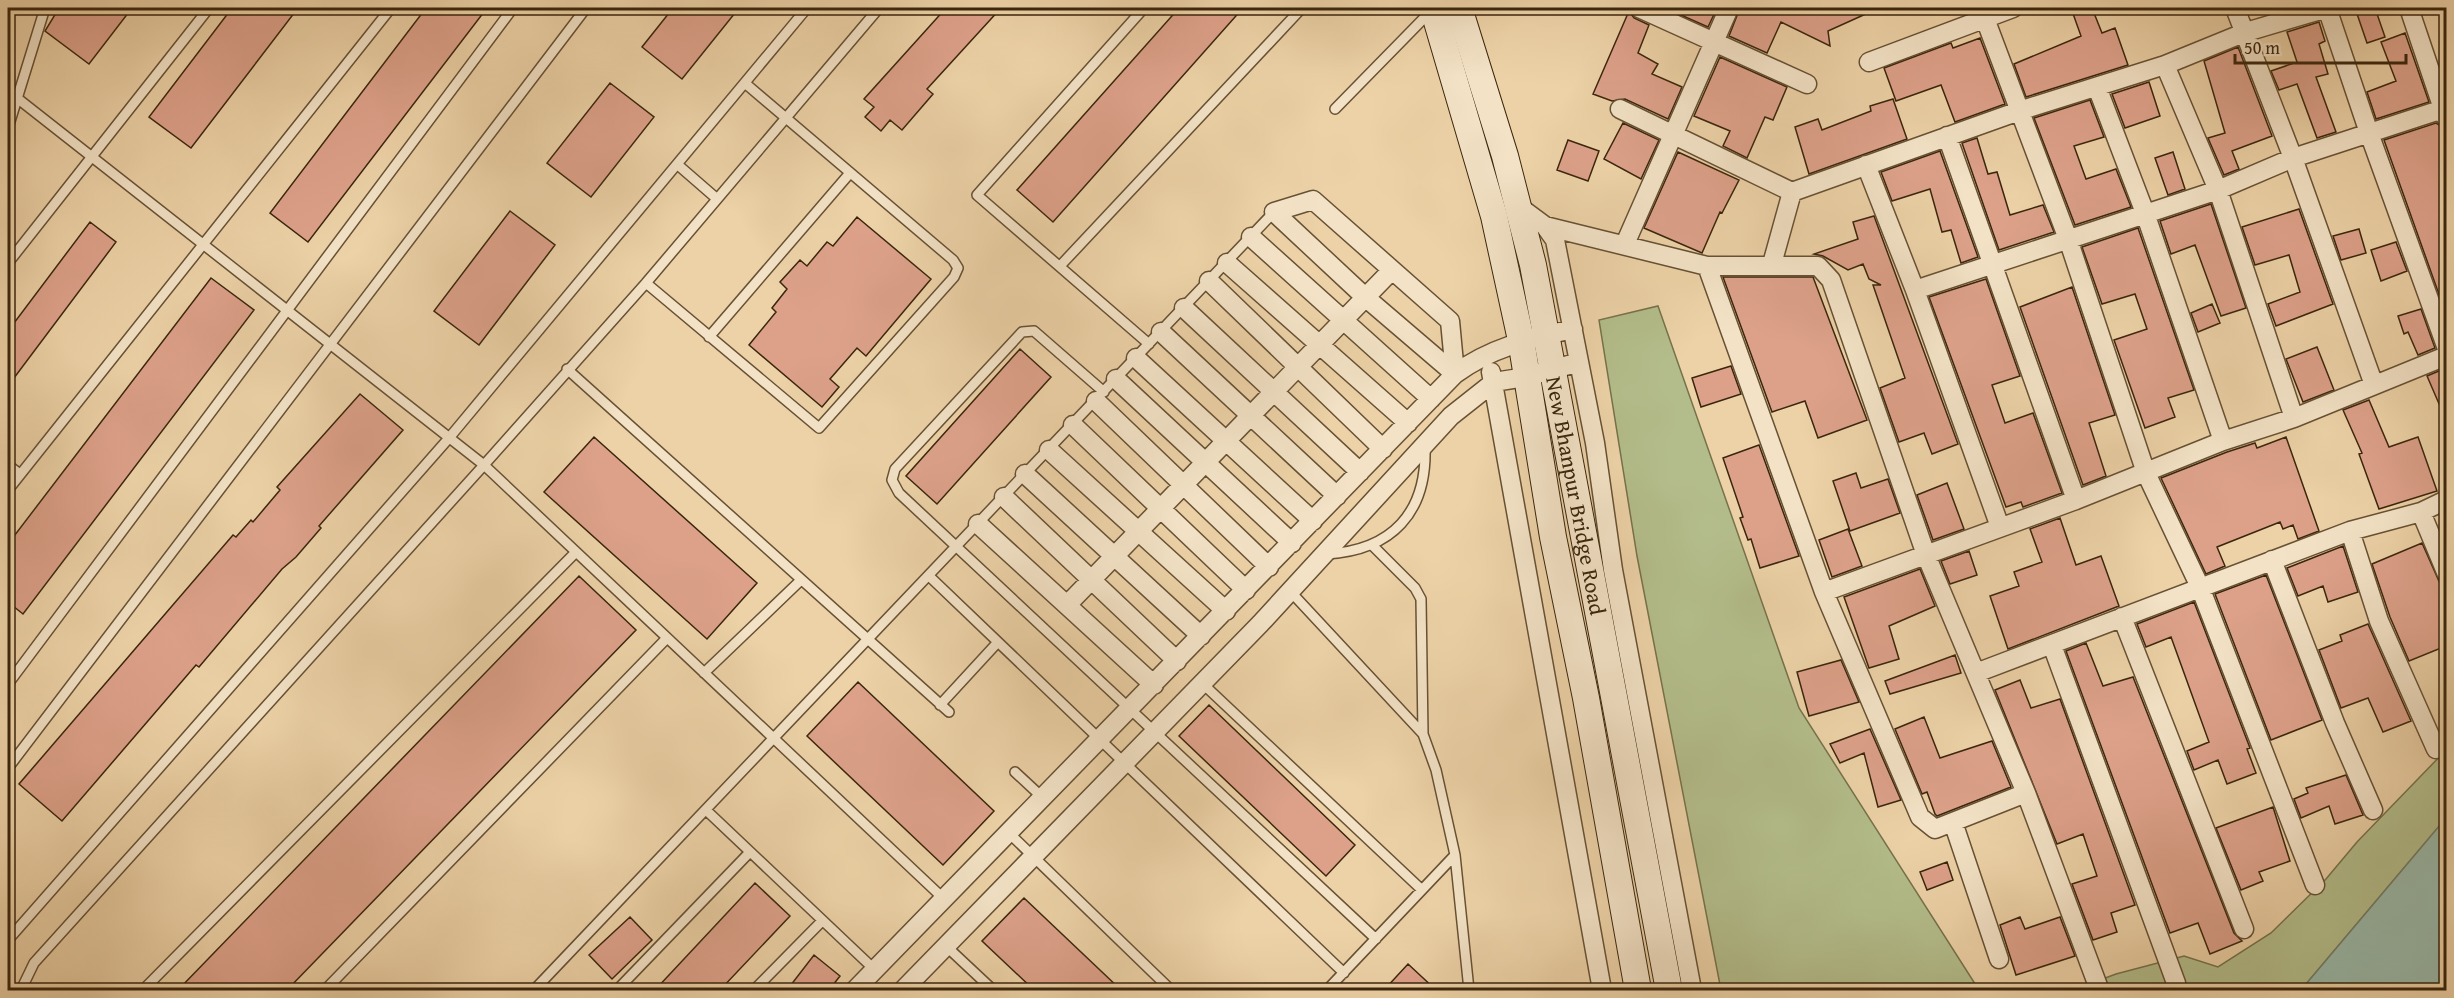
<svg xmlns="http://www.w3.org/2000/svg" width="2454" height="998" font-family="'Gentium Book Plus',serif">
<rect width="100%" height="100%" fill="#edd2a7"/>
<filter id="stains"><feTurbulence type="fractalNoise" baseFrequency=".00333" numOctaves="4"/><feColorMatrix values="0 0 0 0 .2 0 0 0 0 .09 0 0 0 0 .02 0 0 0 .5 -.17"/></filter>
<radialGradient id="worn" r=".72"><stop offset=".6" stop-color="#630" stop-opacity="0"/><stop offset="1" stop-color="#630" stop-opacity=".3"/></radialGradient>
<path fill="#b3bd8b" stroke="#76724c" stroke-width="1.5" d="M1658,306L1799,708L1979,990H1721L1637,556L1599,320Z
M2446,750V818L2301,990H2073L2116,974L2184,956L2218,967L2271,933L2326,879L2357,842Z"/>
<path fill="#99b8a8" stroke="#737e6a" stroke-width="1.5" d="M2446,818V990H2301Z"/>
<path fill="#dda18a" stroke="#3a260d" stroke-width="1.5" d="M59,8H132L89,64L45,31Z
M232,8H298L191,148L149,117Z
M426,8H487L308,242L270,213Z
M673,8H739L682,79L642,47Z
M946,8H1001L927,89L933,94L902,130L890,120L881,131L865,117L874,107L864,99Z
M1179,8H1243L1053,222L1017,190Z
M1665,8H1717L1708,27Z
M1740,8H1879L1828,31L1830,46L1781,22L1767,53L1729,36Z
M2071,8H2092L2102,33L2115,28L2128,65L2026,97L2014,64L2081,36Z
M2355,8H2375L2385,37L2367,43Z
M1629,11L1634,18L1649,25L1638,53L1658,64L1652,74L1682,87L1668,119L1625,99L1612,101L1593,94Z
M2319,22L2325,41L2319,44L2328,74L2316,77L2336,132L2317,138L2297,84L2279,90L2271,71L2297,62L2287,32Z
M2405,33L2429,102L2376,119L2367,92L2396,81L2381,42Z
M1980,38L2005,104L1955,122L1941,85L1896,101L1884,68L1951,43L1953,48Z
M2238,47L2272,136L2232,151L2239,169L2224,175L2208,138L2225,133L2204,61Z
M1720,57L1787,87L1773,120L1765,117L1747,158L1723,146L1730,131L1694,116Z
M2149,82L2160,116L2125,128L2112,94Z
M610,83L654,117L591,197L547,163Z
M1893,99L1907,139L1809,174L1795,127L1818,119L1822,130L1871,111L1870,106Z
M2090,100L2104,137L2074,146L2086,179L2116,169L2131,207L2075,225L2034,118Z
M1623,123L1659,140L1641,179L1604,159Z
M2436,123L2446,129V314L2384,140Z
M1977,138L1988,174L1997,172L2010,215L2043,205L2054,232L1999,250L1962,143Z
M1568,140L1599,151L1588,181L1557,170Z
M1940,151L1978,257L1961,263L1951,230L1942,232L1930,189L1892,201L1881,172Z
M1678,152L1739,180L1722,213L1720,212L1702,253L1644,228Z
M2173,152L2185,189L2168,195L2155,158Z
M2211,204L2246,308L2221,316L2195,245L2171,254L2160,221Z
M2299,209L2333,304L2276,326L2268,304L2300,292L2289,255L2255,265L2242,227Z
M510,211L555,245L479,345L434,311Z
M1874,216L1958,444L1932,454L1924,433L1899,442L1880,388L1905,378L1873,285H1881L1869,279L1863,264L1848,270L1823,256L1814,254L1858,239L1853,222Z
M857,217L931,279L866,356L857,348L830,379L839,387L822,407L749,345L776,312L772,308L787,289L780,282L800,260L807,266L827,242L833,246Z
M90,222L116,242L8,386V331Z
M2138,228L2194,390L2168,398L2175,417L2145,428L2114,340L2147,329L2135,294L2102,304L2082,247Z
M2359,229L2366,253L2341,260L2333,236Z
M2396,242L2407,271L2381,281L2371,250Z
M1723,277H1813L1867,420L1818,438L1805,401L1772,412Z
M211,278L254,310L23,614L8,602V544Z
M1986,279L2020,376L1992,385L2005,423L2033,413L2062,493L2023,507L2021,502L2006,507L1929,297Z
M2072,287L2115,415L2089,423L2106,476L2083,485L2020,307Z
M2212,304L2220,323L2198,332L2191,313Z
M2421,309L2435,348L2418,355L2408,332L2404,334L2398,316Z
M2317,347L2334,390L2303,402L2286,359Z
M1020,349L1051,377L937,504L906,476Z
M1731,366L1741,394L1701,407L1692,378Z
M2446,368V420L2427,376Z
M360,394L403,430L319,526L321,528L296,557L282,569L199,667L196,665L62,821L19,784L233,535L236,537L251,520L253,522L280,490L277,487Z
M2369,400L2389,447L2418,437L2437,491L2379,509L2359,454L2362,453L2343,410Z
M594,437L757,583L707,639L544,492Z
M2286,437L2319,531L2298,539L2293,525L2283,529L2280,522L2217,547L2225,566L2206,574L2161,478L2227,452L2255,443L2257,448Z
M1759,445L1799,556L1760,568L1751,539L1748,540L1740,518L1743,517L1723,458Z
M1856,473L1861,488L1888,479L1900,513L1850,531L1833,481Z
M1947,483L1964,529L1933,540L1917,495Z
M2060,518L2076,565L2101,556L2119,606L2008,649L1990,596L2019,586L2014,572L2042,562L2030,529Z
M1848,529L1862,566L1832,577L1819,540Z
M2422,543L2446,597V646L2409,661L2390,617L2372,564Z
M2343,546L2358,592L2328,602L2323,586L2298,596L2287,568Z
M1969,551L1977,575L1950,584L1941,561Z
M1920,569L1935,606L1889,626L1899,659L1869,668L1844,597Z
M2266,575L2322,720L2271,740L2215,594Z
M579,576L636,630L287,990H178Z
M2194,602L2250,748L2247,749L2256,773L2227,784L2218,760L2194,770L2187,751L2209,742L2171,637L2146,647L2137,624Z
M2368,624L2411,721L2383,732L2368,698L2341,708L2319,650L2342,641L2340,635Z
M2086,643L2103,686L2133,677L2234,933L2242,941L2210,954L2198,923L2170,933L2066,651Z
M1955,655L1961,673L1890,694L1885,681Z
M1841,660L1859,702L1809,716L1797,672Z
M2020,680L2031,708L2060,699L2135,905L2111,913L2117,932L2093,940L2072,884L2097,876L2083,834L2057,844L1995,690Z
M858,682L994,811L943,865L807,736Z
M1209,705L1355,845L1326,876L1179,736Z
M1924,717L1940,758L1992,741L2011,787L1937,816L1935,814L1927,792L1922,794L1895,729Z
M1870,729L1901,800L1878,807L1864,753L1840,763L1830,744Z
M2346,775L2363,815L2335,824L2329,806L2301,818L2294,799L2308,793L2306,788Z
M2273,807L2290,861L2259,872L2263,881L2241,890L2216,828Z
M1947,862L1953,880L1927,890L1920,872Z
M755,883L790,916L720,990H655Z
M1024,898L1121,990H1034L982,941Z
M630,917L652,940L612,979L589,955Z
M2020,917L2025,929L2060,917L2075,956L2016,975L2000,925Z
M814,955L840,976L829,990H787Z
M1408,964L1436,990H1384Z"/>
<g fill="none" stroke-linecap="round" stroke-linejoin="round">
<g stroke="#675134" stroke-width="12">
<path id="lane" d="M1144,8L977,195L1149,344
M17,98L484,465L944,899
M1335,109L1430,12
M8,128L45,8
M678,165L716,198
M8,263L209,8
M1060,266L1302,8
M646,283L819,428L954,277L958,268L953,260L746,84
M709,337L850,173
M567,369L949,712
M1104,392L1034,331L1022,332L895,469L892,480L899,493L1376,939
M8,465L20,474
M8,490L391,8
M1372,545L1415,588L1421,599L1423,734
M1327,554C1392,550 1427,513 1425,447
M929,576L1344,973
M1290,591L1423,734L1436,770L1455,855L1469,990
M704,673L801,580
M1202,683L1422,890
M8,684L513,8
M940,705L998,642
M8,768L586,8
M1015,772L1043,798
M706,810L875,970
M1009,833L1171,990
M8,940L449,438L807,8
M946,946L993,990
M21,990L34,963L484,465L646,283L879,8
M61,990H62
M143,990L576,552
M325,990L667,638
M534,990L1274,212
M617,990L750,852
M754,990L822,921
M1327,990L1455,855"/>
</g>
<g stroke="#675134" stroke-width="21">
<path id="street" d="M1639,8L1807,84
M1981,8L2068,239L2146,473L2200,587L2315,885
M2235,8L2293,158L2374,385
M2327,8L2369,133L2446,346
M2409,8L2446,118
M1869,62L2013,8
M2165,65L2218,190L2294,418
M2097,87L2145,213L2223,441
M1620,109L1792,192L1772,264
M1947,136L2076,500
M1866,165L1915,290L2000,527
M1792,192L2019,111L2165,65L2246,32L2327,8
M1313,200L1450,321L1455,374L1365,297L1274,212Z
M1518,206L1545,226L1555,240L1595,443L1613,570L1692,990
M1545,226L1707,266H1818L1831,280L1926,555L2026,793L2098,986
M1251,237L1431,399
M1625,244L1729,8
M1227,263L1408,423
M1707,266L1824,592L1920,817L1935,829L2026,793
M1209,281L1383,449
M1915,290L2218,190L2293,158L2446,108
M1184,308L1360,472
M1161,332L1337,496
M1136,358L1313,521
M1491,372L1602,990
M1116,379L1292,543
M1096,401L1269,567
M1073,425L1246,590
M1049,450L1226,611
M1025,474L1201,636
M1004,497L1177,661
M2421,512L2446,572
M978,524L1154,685
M2350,531L2379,621L2436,749
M2272,560L2335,723L2373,810
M1824,592L2076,500L2223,441L2294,418L2446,356
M1067,605L1392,270
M2122,617L2244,929
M2052,645L2176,983
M1976,673L2350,531L2421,512L2446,500
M1953,822L1999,959
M855,990L1455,374C1490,348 1531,338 1573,329
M903,990L1260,624L1451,416L1494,382L1526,377L1579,362"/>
</g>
<g stroke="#3a260d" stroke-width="28">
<g id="secondary">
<path d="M1433,8L1494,216L1521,340L1553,537L1586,698L1638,990"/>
<path id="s1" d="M1459,8L1505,156L1533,265L1669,990"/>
</g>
</g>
<use href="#lane" stroke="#f3e2c6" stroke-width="9"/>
<use href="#street" stroke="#f3e2c6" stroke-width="18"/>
<use href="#secondary" stroke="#f3e2c6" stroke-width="26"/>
</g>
<g text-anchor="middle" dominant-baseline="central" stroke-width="6" stroke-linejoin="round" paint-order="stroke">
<g font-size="22" fill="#3a260d" stroke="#f3e2c6">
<text stroke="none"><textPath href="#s1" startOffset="502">New Bhanpur Bridge Road</textPath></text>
</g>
</g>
<rect width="2454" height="998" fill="none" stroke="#edd2a7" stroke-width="30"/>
<rect x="9" y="9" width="2436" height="980" fill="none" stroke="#3a260d" stroke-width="3"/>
<rect x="15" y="15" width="2424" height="968" fill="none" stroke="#3a260d" stroke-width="1.5"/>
<path d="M2235 54v9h171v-9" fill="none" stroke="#3a260d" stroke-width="3"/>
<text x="2244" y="54" font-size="18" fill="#3a260d" stroke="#f3e2c6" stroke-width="4.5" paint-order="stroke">50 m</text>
<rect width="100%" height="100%" filter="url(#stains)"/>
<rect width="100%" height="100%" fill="url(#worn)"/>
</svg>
